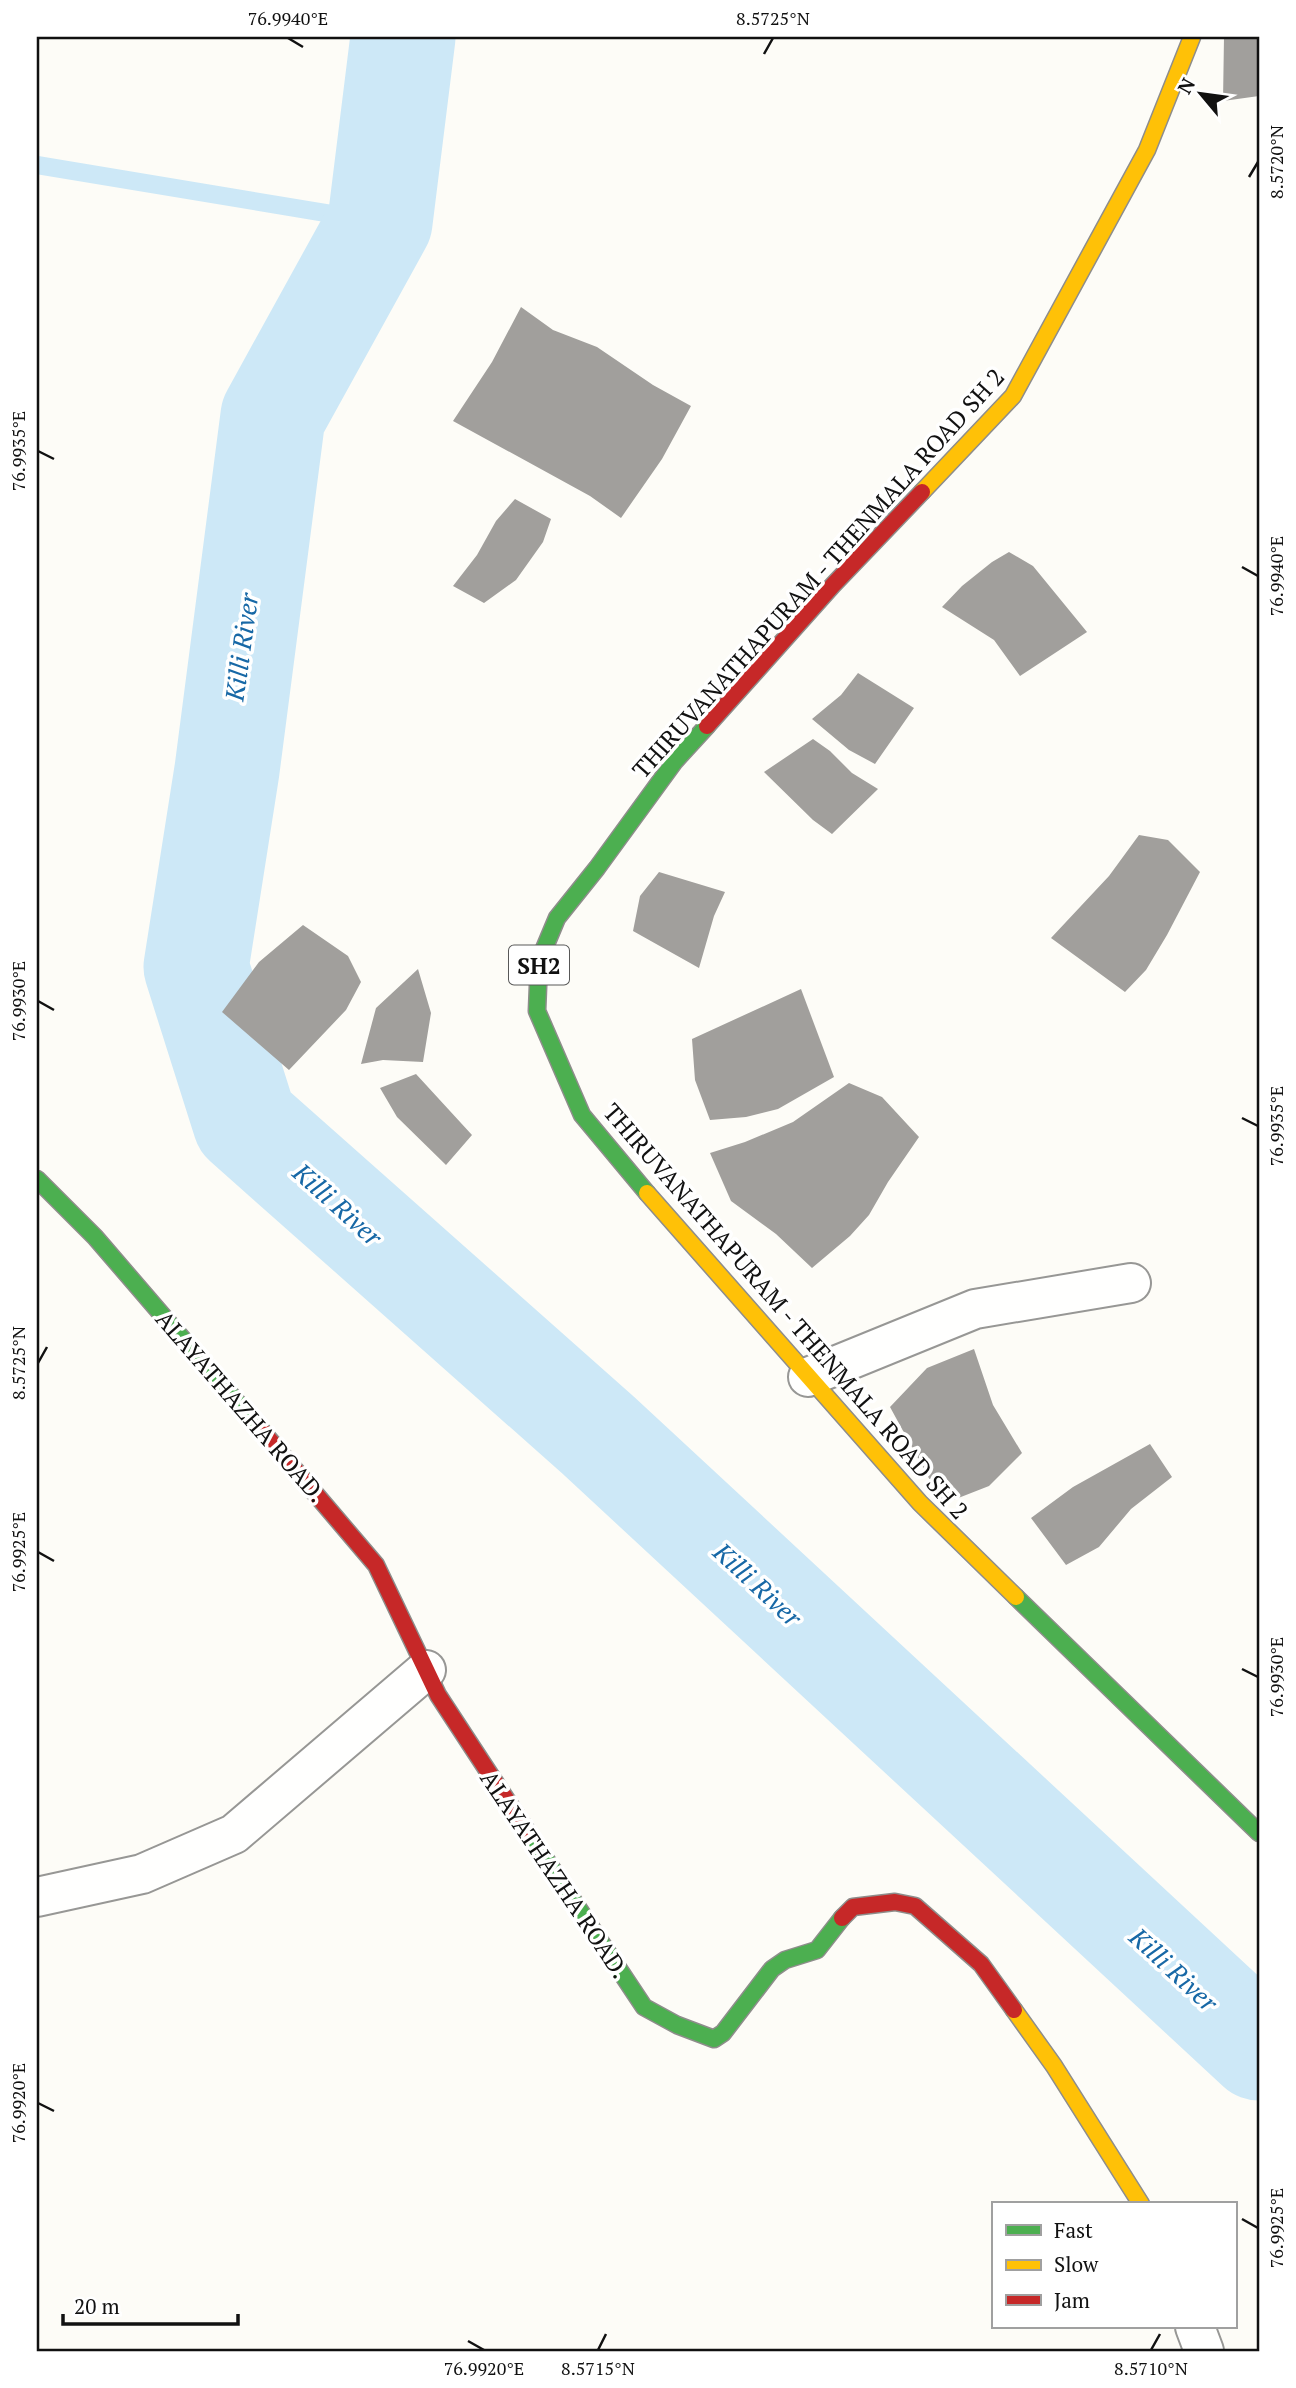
<svg xmlns="http://www.w3.org/2000/svg" width="1296" height="2388" font-family="'PT Serif',serif">
<rect width="100%" height="100%" fill="#fdfcf7"/>
<g fill="none" stroke-linecap="round" stroke-linejoin="round">
<path stroke="#cde8f7" stroke-width="18" d="M37,165L380,222"/>
<path stroke="#cde8f7" stroke-width="105" d="M403,37L380,222L273,416L227,770L196,967L245,1122L598,1435L1259,2048"/>
</g>
<path fill="#a19f9c" d="M1224,37H1259V96L1223,101Z
M521,307L553,330L597,347L653,385L691,406L662,459L621,518L590,496L453,421L492,362Z
M515,499L551,519L543,542L516,580L484,603L453,586L477,555L496,521Z
M1009,552L1033,566L1087,632L1020,676L994,640L942,607L962,586L992,562Z
M858,673L914,708L875,764L849,750L812,719L841,695Z
M813,739L830,751L852,773L878,789L832,834L813,820L764,772Z
M1139,835L1168,840L1200,872L1167,935L1146,970L1125,992L1051,938L1109,876Z
M659,872L725,892L714,916L699,968L633,931L640,896Z
M303,925L348,956L361,982L346,1010L289,1070L222,1012L259,962Z
M418,969L431,1013L423,1062L383,1060L361,1064L376,1008Z
M801,989L834,1077L778,1109L746,1117L710,1120L695,1080L692,1039Z
M416,1074L472,1135L446,1165L397,1117L380,1088Z
M849,1083L882,1097L919,1137L888,1182L869,1215L850,1236L812,1268L776,1234L731,1201L710,1153L745,1142L793,1122Z
M974,1349L993,1405L1022,1453L989,1486L943,1504L890,1407L927,1368Z
M1150,1444L1172,1477L1131,1509L1099,1547L1066,1565L1031,1518L1073,1487Z"/>
<g fill="none" stroke-linecap="round" stroke-linejoin="round">
<g stroke="#979795" stroke-width="42">
<path id="street" d="M808,1377L975,1309L1131,1283
M37,1897L142,1874L234,1834L426,1670
M1195,2327L1204,2351"/>
</g>
<g stroke="#8e8d8b" stroke-width="19">
<path id="fast" d="M37,1179L95,1237L262,1431
M647,1193L582,1115L537,1011L539,961L557,918L597,868L675,761L707,726
M1016,1597L1259,1833
M527,1831L644,2007L677,2025L714,2039L723,2033L772,1969L785,1960L817,1950L842,1918"/>
</g>
<g stroke="#8e8d8b" stroke-width="19">
<path id="slow" d="M922,492L1013,396L1147,150L1192,37
M647,1193L920,1503L1016,1597
M1014,2010L1054,2066L1141,2204"/>
</g>
<g stroke="#8e8d8b" stroke-width="19">
<path id="jam" d="M707,726L833,585L922,492
M262,1431L376,1565L438,1695L527,1831
M842,1918L853,1907L895,1902L915,1906L981,1964L1014,2010"/>
</g>
<use href="#street" stroke="#fffffe" stroke-width="38"/>
<use href="#fast" stroke="#4caf50" stroke-width="16"/>
<use href="#slow" stroke="#ffc107" stroke-width="16"/>
<use href="#jam" stroke="#c62828" stroke-width="16"/>
</g>
<path fill="none" stroke="#111" stroke-width="2.5" d="M288,38L303,47M764,54L773,38M1249,177L1258,162M38,451L54,459M1242,567L1258,576M38,1001L54,1010M1242,1118L1258,1126M38,1363L47,1347M38,1552L54,1561M1242,1669L1258,1677M38,2103L54,2111M1242,2219L1258,2228M468,2341L484,2350M598,2350L606,2334M1151,2350L1160,2334"/>
<g text-anchor="middle" dominant-baseline="central" stroke-width="7" stroke-linejoin="round" paint-order="stroke">
<rect fill="#fff" stroke="#585858" stroke-width="2" x="509" y="945.5" width="60" height="39" rx="5"/>
<g font-size="23" font-weight="bold" fill="#111">
<text x="539" y="965">SH2</text>
</g>
<g font-size="24" fill="#111" stroke="#fff">
<text transform="translate(818 573) rotate(-48)">THIRUVANATHAPURAM - THENMALA ROAD SH 2</text>
<text transform="translate(786 1311) rotate(49)">THIRUVANATHAPURAM - THENMALA ROAD SH 2</text>
<text transform="translate(241 1406) rotate(49)">ALAYATHAZHA ROAD.</text>
<text transform="translate(555 1874) rotate(56)">ALAYATHAZHA ROAD.</text>
</g>
<g font-size="26" font-style="italic" fill="#1768a6" stroke="#fff">
<text transform="translate(241 647) rotate(-82)">Killi River</text>
<text transform="translate(338 1204) rotate(42)">Killi River</text>
<text transform="translate(758 1584) rotate(43)">Killi River</text>
<text transform="translate(1174 1969) rotate(43)">Killi River</text>
</g>
</g>
<rect width="1296" height="2388" fill="none" stroke="#ffffff" stroke-width="77"/>
<rect x="992" y="2202" width="245" height="126" fill="#ffffff" stroke="#a0a0a0" stroke-width="2"/>
<rect x="1006" y="2225" width="35" height="10" fill="#4caf50" stroke="#a0a0a0" stroke-width="2"/>
<text x="1054" y="2238" font-size="21" fill="#111111">Fast</text>
<rect x="1006" y="2260" width="35" height="10" fill="#ffc107" stroke="#a0a0a0" stroke-width="2"/>
<text x="1054" y="2272" font-size="21" fill="#111111">Slow</text>
<rect x="1006" y="2295" width="35" height="10" fill="#c62828" stroke="#a0a0a0" stroke-width="2"/>
<text x="1054" y="2308" font-size="21" fill="#111111">Jam</text>
<g transform="translate(1201 94) rotate(299)" stroke="#ffffff" stroke-width="5" paint-order="stroke">
<path d="M0-5L12 26L0 18L-12 26Z" fill="#111111"/>
<text y="-10" font-size="19" font-weight="bold" text-anchor="middle" fill="#111111">N</text>
</g>
<path d="M63 2314v10h175v-10" fill="none" stroke="#111111" stroke-width="3.5"/>
<text x="74" y="2314" font-size="21" fill="#111111" stroke="#ffffff" stroke-width="5" paint-order="stroke">20 m</text>
<rect x="38" y="38" width="1220" height="2312" fill="none" stroke="#111" stroke-width="2.5"/>
<g font-size="18" text-anchor="middle" fill="#111">
<text x="288" y="25">76.9940°E</text>
<text x="773" y="25">8.5725°N</text>
<text transform="translate(1277 162) rotate(-90)" y="6">8.5720°N</text>
<text transform="translate(19 451) rotate(-90)" y="6">76.9935°E</text>
<text transform="translate(1277 576) rotate(-90)" y="6">76.9940°E</text>
<text transform="translate(19 1001) rotate(-90)" y="6">76.9930°E</text>
<text transform="translate(1277 1126) rotate(-90)" y="6">76.9935°E</text>
<text transform="translate(19 1363) rotate(-90)" y="6">8.5725°N</text>
<text transform="translate(19 1552) rotate(-90)" y="6">76.9925°E</text>
<text transform="translate(1277 1677) rotate(-90)" y="6">76.9930°E</text>
<text transform="translate(19 2103) rotate(-90)" y="6">76.9920°E</text>
<text transform="translate(1277 2228) rotate(-90)" y="6">76.9925°E</text>
<text x="484" y="2375">76.9920°E</text>
<text x="598" y="2375">8.5715°N</text>
<text x="1151" y="2375">8.5710°N</text>
</g>
</svg>
